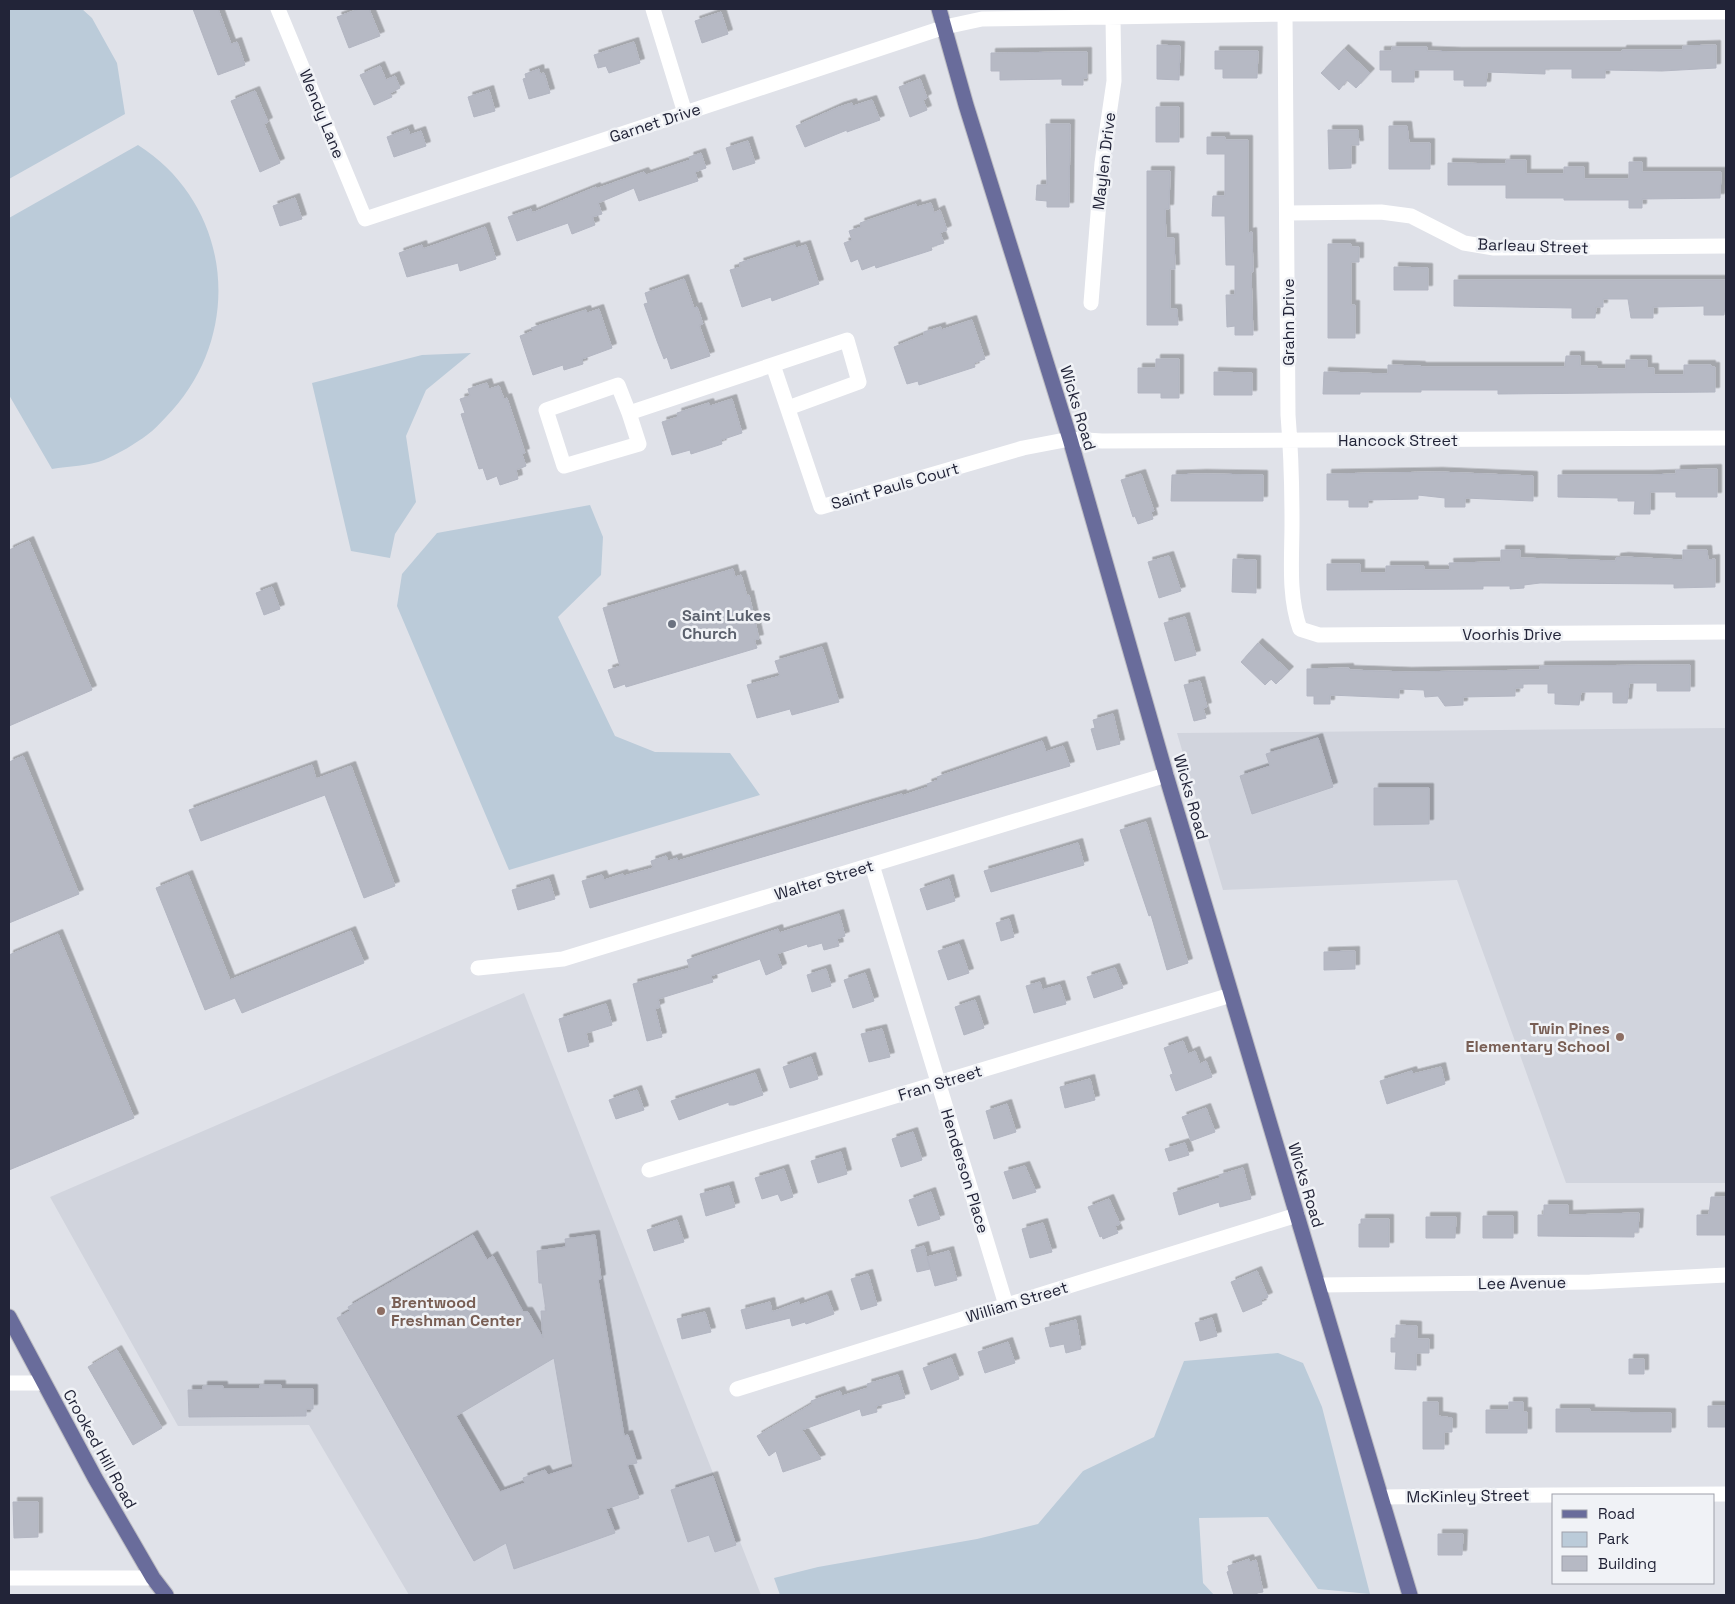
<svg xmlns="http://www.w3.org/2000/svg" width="1735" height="1604" font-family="'Space Grotesk',sans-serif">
<defs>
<filter id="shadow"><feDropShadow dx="4.5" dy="-4.5" stdDeviation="0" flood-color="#0004"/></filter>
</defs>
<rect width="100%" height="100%" fill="#e0e2e9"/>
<path fill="#d1d4dd" d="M1726,728V1183H1566L1457,880L1223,890L1177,733Z
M524,993L761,1595H409L309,1425L178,1426L50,1197Z"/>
<path fill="#bbcbd9" d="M9,9H82L92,18L117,63L125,114L9,179Z
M138,145C234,206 245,337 166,417C160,423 154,430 147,435C135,444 118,454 104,460C89,466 68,466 52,469L9,395V218Z
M471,353L426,390L406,436L416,502L395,534L390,558L351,551L312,383L422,355Z
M590,505L603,537L601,575L558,617L615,736L655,752L730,753L760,795L509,870L397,606L402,574L437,533Z
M1278,1353L1303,1363L1322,1407L1370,1594L1318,1589L1268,1517L1199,1518L1203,1583L1214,1595H780L774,1578L818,1567L977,1539L1038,1524L1083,1471L1154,1437L1184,1361Z"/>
<path fill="#b6b9c4" stroke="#b3b6c2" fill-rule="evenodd" filter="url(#shadow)" d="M193,9H218L231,44L237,42L245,65L218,75Z
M359,9H369L380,36L349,48L337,17Z
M721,12L728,34L702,43L695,21Z
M634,42L640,63L609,73L606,66L598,68L594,55Z
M1157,45L1180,46L1179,80L1157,79Z
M1716,45V68L1662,71L1605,70V78H1572V69H1545V74L1487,72L1486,86H1464V80H1454V70H1414V82H1392V70H1380V51H1392V47H1427V51L1457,52H1622V50H1683V46Z
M1344,49L1370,73L1356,88L1347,80L1339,90L1321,73Z
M1215,51H1258L1257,78H1223V69H1215Z
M1087,52V78H1083V85H1062V79L1000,80V71H991V53Z
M380,66L386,80L395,76L400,88L390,93L392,97L374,105L360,75Z
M539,69L540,74L544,73L550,93L529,99L523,79L526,78L525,74Z
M920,79L927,98L923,100L927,110L910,117L899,87Z
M489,90L495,111L474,117L468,97Z
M255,91L268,122L264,124L280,163L260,172L231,101Z
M872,100L880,120L847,132V130L805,147L796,126L839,107L852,103L853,106Z
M1156,107H1179V142H1156Z
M1046,124H1070L1069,207H1047V201L1036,200L1037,185H1047Z
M1389,126H1407L1409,143H1430V169H1389Z
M408,129L410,135L421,131L426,146L394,157L387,137Z
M1328,130H1358L1359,145H1351V168L1329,169Z
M1207,137H1225V140H1248V233L1252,232L1253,272H1251L1253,335H1235V326L1227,327L1226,295H1235V265H1226L1225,216H1212L1213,196H1225V154H1207Z
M748,141L755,163L733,170L726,148Z
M701,153L706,168L695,172L698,181L639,201L634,188L598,203L602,214L592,217L595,225L572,234L568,223L517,241L508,217L531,209L532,213L596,187V189L644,172L646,175L690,160L689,157Z
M1506,160H1526V174H1564V167H1584V179H1629V162H1642V172H1721L1720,198L1642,199V208H1629V200H1564V198H1506V185H1448V163L1506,164Z
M1147,171H1170L1169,209H1165L1166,238H1174L1175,269H1170V309H1177L1178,325H1147Z
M295,198L302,219L280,226L273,206Z
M931,203L934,213L940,210L947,230L940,233L944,243L931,247L932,250L876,268L875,265L862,270L858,259L851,262L844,243L852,240L849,231L861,227L860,223L916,204L917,207Z
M485,227L496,259L460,271L458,263L407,277L399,253L422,245L423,249Z
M1328,244H1351V247H1359V262H1351V305H1355V338H1328Z
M795,245L796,248L806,245L819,284L772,301L771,297L742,307L730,270L741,267L739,263Z
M1394,267L1428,268V290H1394Z
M684,279L694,308L697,307L703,324L699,325L710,356L671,369L667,357L664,359L657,341L644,304L648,303L645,293Z
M1454,280H1726L1725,306L1724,315H1704V306L1653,307V318H1631L1628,299H1603V307H1596L1595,318H1572V308L1454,306Z
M599,309L612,348L582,359L583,364L564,370L563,365L533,375L520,336L533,331L531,328L586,310L587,313Z
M972,320L985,359L974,363L975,367L919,385L918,381L907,384L894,347L924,335V332L941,327V330Z
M1566,356H1580V366H1597V369H1626V360H1647V368H1654V375H1684V365H1711V367H1715V392L1498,394V390H1421V392H1360V394H1323L1324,372L1388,374V365L1421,366V367H1565Z
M1156,359H1179V398H1161V393H1138V368H1156Z
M1214,372L1252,373V395H1214Z
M487,383L489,389L499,386L504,399L507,398L525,453L522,454L526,466L516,470L518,479L500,485L497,476L487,480L483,468L479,469L461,414L465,413L460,399L470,396L468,389Z
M732,399L742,433L721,440L722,444L691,454L690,450L672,455L662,422L678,417L677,413L709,403L710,406Z
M1717,469V497H1676V492H1650V514H1634L1635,501H1618V498L1558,497V475H1648L1676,474V470Z
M1438,472L1533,476V501L1465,498V507H1445V498L1418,495V499L1368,500V507H1349V500H1327V474Z
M1141,474L1154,511L1151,512L1153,519L1138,524L1135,516L1133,517L1121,480Z
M1202,474L1263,475V501H1171L1172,475Z
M29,541L92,690L9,726V550Z
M1501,550H1520V558L1616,561V558L1624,557L1683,560V550H1707L1708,560L1715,559V587L1674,588V584L1540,583L1524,585V588L1510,589V586H1483V589L1327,590V564H1360V573H1386V566H1424V570H1450L1449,563L1501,562Z
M1169,556L1181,591L1159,598L1148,562Z
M1233,559L1256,560V593L1232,592Z
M733,569L735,577L741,575L747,596L749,595L759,639L754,640L757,648L626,687L625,684L614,688L608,670L620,666L603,608Z
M272,587L280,609L264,615L256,593Z
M1185,617L1196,655L1175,661L1164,623Z
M1258,643L1289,671L1276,684L1271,679L1265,685L1241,662Z
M822,647L839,702L792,715L790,709L757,718L747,685L780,676L775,661Z
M1690,665V691H1657V683H1629L1627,703H1613V692H1581L1579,705L1555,704V693H1548V684H1523V688H1515V696L1463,697V705L1445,706L1438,696L1425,697L1424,690L1399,689V698L1330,695V704H1314V696H1307V669L1349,668V670L1407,672L1540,670V666Z
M1200,681L1207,707L1203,708L1206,718L1194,721L1184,685Z
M1113,714L1120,744L1097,750L1091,729L1095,728L1093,720Z
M1318,738L1333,787L1252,814L1240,776L1270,766L1266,754Z
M1042,741L1046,752L1063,746L1070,766L590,908L582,881L602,875L604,880L623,874L624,876L653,868L651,861L666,856L668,861L677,858L678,861L867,804L902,794V796L928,787L927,784L938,780L937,777Z
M23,756L79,894L9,923V762Z
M312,765L316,779L351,766L395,886L364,898L325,795L201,841L189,810Z
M1374,788H1429V824L1374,825Z
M1146,822L1188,963L1167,970L1151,915L1149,916L1120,830Z
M1078,843L1084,865L991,892L984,871Z
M188,875L230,980L351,931L364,963L242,1013L235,998L205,1010L156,888Z
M549,879L555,899L518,910L512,890Z
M949,879L955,901L927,910L920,889Z
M839,914L845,936L837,939L839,946L824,950L822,943L808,947L807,944L777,954L782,968L766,975L760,959L711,976L713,982L658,999L660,1007L655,1009L662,1037L647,1041L633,984L690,968L687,960L778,929L779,933Z
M1009,919L1014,937L1001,941L996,923Z
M58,934L134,1118L9,1170V955Z
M959,944L969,973L948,980L938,951Z
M1355,951V969L1324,970V952Z
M1115,968L1123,988L1094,998L1087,977Z
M826,969L831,986L812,992L807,975Z
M865,973L874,1001L853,1008L844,980Z
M1040,982L1042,990L1060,985L1066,1004L1034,1013L1026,986Z
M975,1000L984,1028L964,1035L955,1007Z
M606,1004L612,1025L586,1033L589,1046L568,1052L559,1019Z
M882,1029L890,1057L869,1062L861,1034Z
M1183,1041L1188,1054L1195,1051L1200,1064L1206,1061L1212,1077L1176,1091L1170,1075L1173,1074L1164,1048Z
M811,1057L818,1079L790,1088L783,1067Z
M1441,1067L1445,1084L1387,1104L1380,1081L1412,1071L1413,1074Z
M755,1073L763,1095L734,1105H729V1102L679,1120L671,1101Z
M1090,1079L1095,1100L1065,1108L1060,1087Z
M637,1090L644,1110L616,1119L609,1100Z
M1007,1104L1016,1132L994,1139L986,1111Z
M1206,1108L1215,1132L1191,1141L1182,1117Z
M913,1132L922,1160L901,1167L892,1139Z
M1185,1143L1189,1155L1169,1161L1165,1149Z
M841,1152L847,1174L818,1183L811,1161Z
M1025,1166L1036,1192L1013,1199L1004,1172Z
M1243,1168L1251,1199L1220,1207L1219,1202L1179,1215L1173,1193L1220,1178L1219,1175Z
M784,1169L793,1197L781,1201L778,1194L762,1199L755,1178Z
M729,1186L735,1207L706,1216L700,1194Z
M931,1192L940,1219L918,1226L909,1200Z
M1711,1197H1726V1235H1697V1215H1709Z
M1109,1199L1120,1224L1115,1226L1118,1233L1103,1239L1102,1236L1100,1237L1088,1207Z
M1544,1205H1568V1215L1639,1213L1638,1232H1634V1237L1538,1236V1215H1544Z
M1483,1216H1513V1238H1483Z
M1426,1217H1456L1455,1238H1426Z
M1361,1219H1389V1247H1359V1224H1361Z
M677,1220L684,1242L654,1251L647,1230Z
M1043,1223L1052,1252L1030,1258L1022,1229Z
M473,1235L487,1260L493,1256L523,1312H528L543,1338L541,1311H546L542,1283H539L537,1251L566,1247L565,1239L595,1235L601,1279L598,1280L624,1436L628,1435L637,1463L627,1465L639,1498L606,1509L615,1533L514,1569L506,1543L474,1561L337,1318L350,1311L348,1307ZM554,1358L573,1467L548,1475L545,1470L523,1478L525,1483L500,1492L456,1416Z
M924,1246L930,1269L917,1272L911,1250Z
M949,1251L957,1280L935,1286L927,1257Z
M1257,1271L1268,1297L1261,1300L1262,1304L1243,1312L1231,1282Z
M868,1274L877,1305L861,1310L851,1279Z
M827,1295L834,1314L806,1324L805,1322L792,1326L790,1318L746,1329L741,1310L770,1302L772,1312L799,1302L800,1305Z
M705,1312L711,1332L682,1339L677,1319Z
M1212,1318L1217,1336L1200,1341L1195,1323Z
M1076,1320L1081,1349L1066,1353L1064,1344L1050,1347L1045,1328Z
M1396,1325L1417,1326V1339H1429V1353H1416V1370L1395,1369L1396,1352H1391V1338H1396Z
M1008,1342L1015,1363L985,1373L978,1352Z
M117,1350L162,1428L133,1445L88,1367Z
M951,1358L959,1379L931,1390L923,1368Z
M1629,1359H1644V1374H1629Z
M898,1375L905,1398L876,1406L877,1412L862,1416L860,1409L802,1430L821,1459L783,1472L776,1451L769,1456L757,1436L812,1404L811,1401L840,1391L842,1396L868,1388L867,1384Z
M260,1385H281V1389H313V1409H306V1416L189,1417L188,1390H203V1386H223V1389H260Z
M1423,1402H1438V1416L1452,1418V1432H1444V1449H1423Z
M1509,1402H1523V1412H1527V1433H1486V1410H1509Z
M1708,1406H1726V1427H1708Z
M1556,1409H1590V1412L1671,1413V1432H1556Z
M713,1476L736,1545L715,1552L709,1535L688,1542L671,1490Z
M13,1502H38V1537L14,1538Z
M1438,1534H1463L1462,1555H1438Z
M1249,1559L1250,1562L1256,1560L1263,1592L1257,1593V1595H1234L1227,1572L1229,1571L1228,1566Z"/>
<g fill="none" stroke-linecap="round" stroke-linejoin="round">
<g stroke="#bdbdc3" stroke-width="17">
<path id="major" d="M939,9L966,105L1070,439L1166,775L1410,1595
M9,1317L95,1478L153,1578L166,1595"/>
</g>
<path stroke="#fff" stroke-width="15" d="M278,9L365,219L945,27L982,19L1285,14L1726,12
M653,9L685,113
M1285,14L1288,415C1291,451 1292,487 1292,523C1292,558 1288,595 1300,629L1319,635L1726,632
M1287,213L1381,212L1411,216L1464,243L1494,248L1726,246
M1091,303L1102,163L1114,81L1113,18
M773,365L821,507L1023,448L1070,439L1102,441L1726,438
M629,413L639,444L564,466L546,410L618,385L629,413L847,340L859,382L788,408
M872,865L1006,1305
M478,968L563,959L1166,775
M649,1170L1231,995
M1318,1285L1590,1282L1726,1275
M9,1383H44
M737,1389L1297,1215
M1557,1495L1726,1494
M1382,1497L1554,1495
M9,1578H153"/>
<use href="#major" stroke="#696c9b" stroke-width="15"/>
</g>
<circle fill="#6b7280" stroke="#f0f2f6" stroke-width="2" cx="672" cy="624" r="5"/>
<g fill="#8d6e63" stroke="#f0f2f6" stroke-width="2">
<circle cx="1620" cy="1037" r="5"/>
<circle cx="381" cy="1311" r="5"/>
</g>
<g text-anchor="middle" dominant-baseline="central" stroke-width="5" stroke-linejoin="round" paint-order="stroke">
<g font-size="16" fill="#222438" stroke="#f0f2f6">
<text transform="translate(322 114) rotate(68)">Wendy Lane</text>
<text transform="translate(655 123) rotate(-18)">Garnet Drive</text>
<text transform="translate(1104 161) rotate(-83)">Maylen Drive</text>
<text transform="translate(1533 246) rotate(2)">Barleau Street</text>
<text transform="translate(1288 322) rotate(-90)">Grahn Drive</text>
<text transform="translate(1078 408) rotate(73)">Wicks Road</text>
<text x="1398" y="440">Hancock Street</text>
<text transform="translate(895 486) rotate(-16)">Saint Pauls Court</text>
<text x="1512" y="634">Voorhis Drive</text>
<text transform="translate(1191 797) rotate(74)">Wicks Road</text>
<text transform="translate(824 880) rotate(-17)">Walter Street</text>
<text transform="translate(940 1083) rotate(-17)">Fran Street</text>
<text transform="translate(965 1171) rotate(73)">Henderson Place</text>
<text transform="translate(1306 1185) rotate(73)">Wicks Road</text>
<text transform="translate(1522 1283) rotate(-1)">Lee Avenue</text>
<text transform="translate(1017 1302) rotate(-17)">William Street</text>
<text transform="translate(100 1449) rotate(61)">Crooked Hill Road</text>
<text transform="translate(1468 1496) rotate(-1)">McKinley Street</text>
</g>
<g font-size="16" font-weight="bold" fill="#5b616d" stroke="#f0f2f6" text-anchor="start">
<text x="682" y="615">Saint Lukes<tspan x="682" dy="18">Church</tspan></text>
</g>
<g font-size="16" font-weight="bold" fill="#785e54" stroke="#f0f2f6" text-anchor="end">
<text x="1610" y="1028">Twin Pines<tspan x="1610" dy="18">Elementary School</tspan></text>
<text x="391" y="1302" text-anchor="start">Brentwood<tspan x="391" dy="18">Freshman Center</tspan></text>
</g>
</g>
<rect width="1735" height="1604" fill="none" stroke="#222438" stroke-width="20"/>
<rect x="1552" y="1494" width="162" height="90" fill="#f0f2f6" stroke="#9ea0aa"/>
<rect x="1562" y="1510" width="25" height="8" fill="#696c9b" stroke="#9ea0aa"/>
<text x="1598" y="1519" font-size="15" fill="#222438">Road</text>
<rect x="1562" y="1532" width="25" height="15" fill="#bbcbd9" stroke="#9ea0aa"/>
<text x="1598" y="1544" font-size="15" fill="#222438">Park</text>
<rect x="1562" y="1556" width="25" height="15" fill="#b6b9c4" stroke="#9ea0aa"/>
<text x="1598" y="1569" font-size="15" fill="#222438">Building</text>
</svg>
